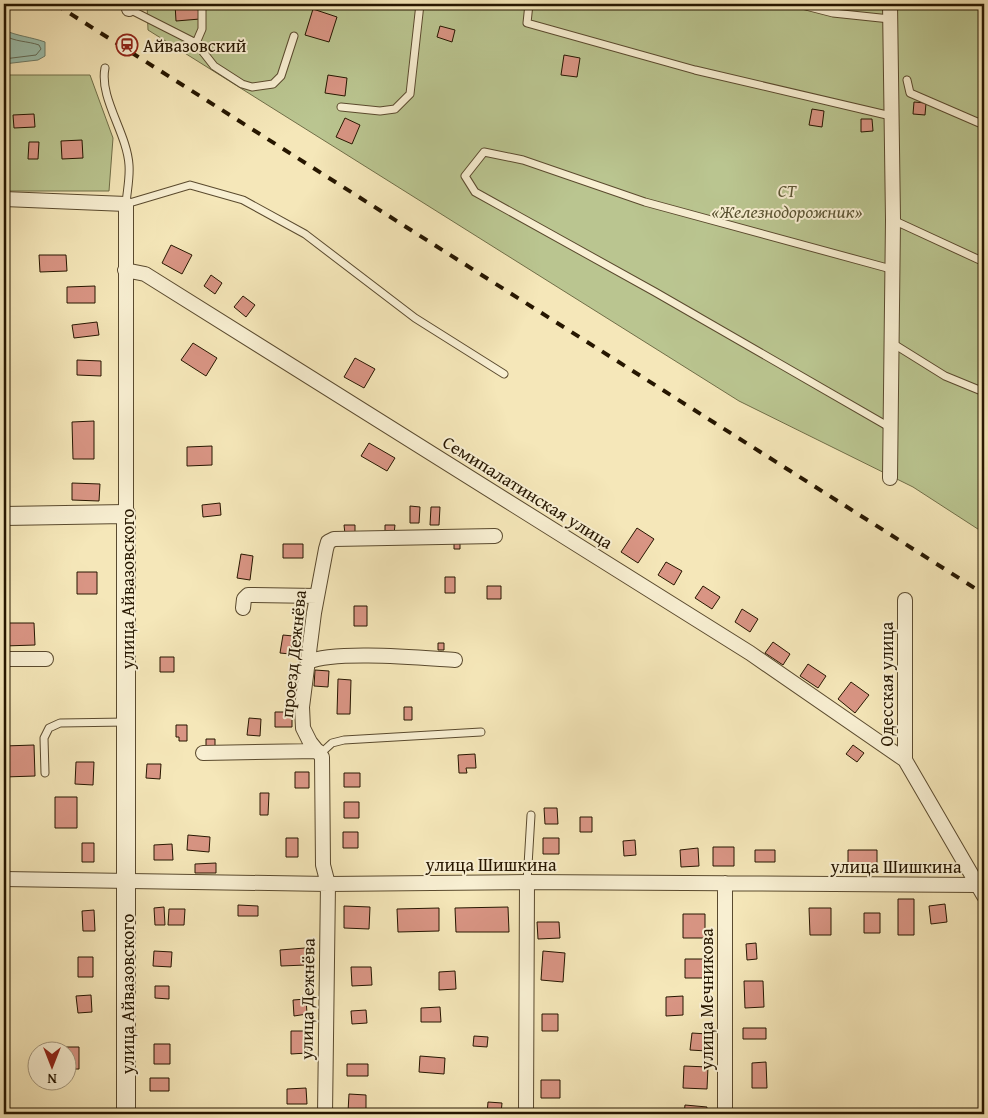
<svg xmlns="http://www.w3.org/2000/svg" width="988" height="1118" font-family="'Gentium Book Plus',serif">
<rect width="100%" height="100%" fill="#f5e7b9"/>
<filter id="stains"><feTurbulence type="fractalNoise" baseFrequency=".004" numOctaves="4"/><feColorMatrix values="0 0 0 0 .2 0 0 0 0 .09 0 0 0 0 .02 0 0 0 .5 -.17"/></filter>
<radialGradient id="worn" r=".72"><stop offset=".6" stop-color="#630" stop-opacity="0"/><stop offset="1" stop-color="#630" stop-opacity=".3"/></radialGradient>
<path fill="#bac590" stroke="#706e48" d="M147,4H984V533L913,487L739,401L148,30Z
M4,75H90L113,138L109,191H4Z"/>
<path fill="#9cc0ae" stroke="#6d7c68" d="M4,30C17,36 31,37 45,42V56L38,60L4,64Z"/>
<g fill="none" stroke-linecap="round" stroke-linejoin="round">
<path stroke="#616b57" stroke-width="1" d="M4,35C14,42 28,41 39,45L41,49L36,55L4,59"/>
</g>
<path fill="#d99584" stroke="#261600" d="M175,4H199L200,19L176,21Z
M313,9L337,17L329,42L305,35Z
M981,23H984V39H980Z
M440,26L455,30L452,42L437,37Z
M564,55L580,58L577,77L561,75Z
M328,75L347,78L345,96L325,93Z
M914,102L926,103L925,115L913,114Z
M812,109L824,111L822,127L809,125Z
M34,114L35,127L14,128L13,115Z
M345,118L360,125L352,144L336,137Z
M861,119H872L873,131L861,132Z
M82,140L83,158L62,159L61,141Z
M29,142H39L38,159H28Z
M171,245L192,255L182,274L162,263Z
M39,255H66L67,271L40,272Z
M211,275L222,283L215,294L204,286Z
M95,286V303H67V287Z
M243,296L255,305L246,317L234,307Z
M97,322L99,335L74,338L72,325Z
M193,343L217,358L206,376L181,360Z
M355,358L375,369L364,388L344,377Z
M77,360L101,361V376L77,375Z
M94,421V459H73L72,422Z
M369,443L395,458L387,471L361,456Z
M212,446V465L187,466V447Z
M72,483L100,484L99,501L72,500Z
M220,503L221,515L203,517L202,505Z
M410,506L420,507L419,523H410Z
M431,507H440L439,525H430Z
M344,525H355V534H345Z
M385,525H395L394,534H385Z
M637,528L654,539L638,563L621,552Z
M454,541H460V549H454Z
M283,544H303V558H283Z
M241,554L253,556L250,580L237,578Z
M666,562L682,571L674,585L658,575Z
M77,572H97V594H77Z
M445,577H455V593H445Z
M487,586H501V599H487Z
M703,586L720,597L712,609L695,598Z
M354,606H367V626H354Z
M742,609L758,619L750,632L735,622Z
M4,623H34L35,645L4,646Z
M283,635L293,636L290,654L280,653Z
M773,642L790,654L783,665L765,653Z
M438,643H444V650H438Z
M160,657H174V672H160Z
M808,664L826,676L818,688L800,676Z
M315,670L329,671L328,687L314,686Z
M338,679L351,680L350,714H337Z
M851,682L869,695L855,713L838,699Z
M404,707H412V720H404Z
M275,712H292V727H275Z
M249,718L261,719L260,736L247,735Z
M176,725H187V741H179V737H176Z
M206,739H215V746H206Z
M34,745L35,776L4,777V746Z
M853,745L864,753L857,762L846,754Z
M475,754L476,768H466L467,773H459L458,755Z
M76,762H94L93,785L75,784Z
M147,764H161L160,779L146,778Z
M295,772H309V788H295Z
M344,773H360V787H344Z
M260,793H269L268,815H260Z
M55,797H77V828H55Z
M344,802H359V818H344Z
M544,808H557L558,824H545Z
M580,817H592V832H580Z
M343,832H358V848H343Z
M188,835L210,837L209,852L187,850Z
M286,838H298V857H286Z
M543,838H559V854H543Z
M635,840L636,855L624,856L623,841Z
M82,843H94V862H82Z
M172,844L173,860H154V845Z
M713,847H734V866H713Z
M698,848L699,866L681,867L680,850Z
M755,850H775V862H755Z
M848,850H877V865H848Z
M216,863V873H195V864Z
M898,899H914V935H898Z
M945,904L947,922L931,924L929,906Z
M238,905L258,906V916H238Z
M344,906L370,907L369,929L344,928Z
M164,907L165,925H155L154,908Z
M508,907L509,932H456L455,908Z
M439,908V931L398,932L397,909Z
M809,908H831V935H810Z
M169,909H185L184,925H168Z
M94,910L95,931H83L82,911Z
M864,913H880V933H864Z
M683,914H705V938H683Z
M537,922H559L560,938L538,939Z
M756,943L757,959L747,960L746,944Z
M305,948L306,965L281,966L280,950Z
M154,951L172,952L171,967L153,966Z
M543,951L565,953L563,982L541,980Z
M78,957H93V977H78Z
M685,959H707V978H685Z
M351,967H371L372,985L352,986Z
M455,971L456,989L439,990V972Z
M744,981H763L764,1007L745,1008Z
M155,986H169V999L155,998Z
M91,995L92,1012L78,1013L76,996Z
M683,996V1015L666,1016V997Z
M306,999L307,1014L294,1016L293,1000Z
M440,1007L441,1022H421V1008Z
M366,1010L367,1023L352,1024L351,1011Z
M542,1014H558V1031H542Z
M743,1028H766V1039H743Z
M291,1031H306L307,1053L291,1054Z
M692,1033L708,1034L707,1051L690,1050Z
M474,1036L488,1037L487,1047L473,1046Z
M154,1044H170V1064H154Z
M60,1047H79V1069H68V1050H60Z
M420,1056L445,1058L444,1074L419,1072Z
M766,1062L767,1088H752V1063Z
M347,1064H368V1076H347Z
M684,1066L708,1067L707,1089L683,1088Z
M150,1078H169V1091H150Z
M541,1080H560V1098H541Z
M306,1088L307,1104H287V1089Z
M349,1094L366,1095V1113L348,1112Z
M488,1102L502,1103L501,1114H487Z
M685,1105L707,1107L706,1114H684Z
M55,1109H72L73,1114H55Z
M775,1110L795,1112V1114H774Z"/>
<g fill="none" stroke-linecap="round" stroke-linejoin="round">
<g stroke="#5a4a2e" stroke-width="9">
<path id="service" d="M529,4L527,23L695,70L891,116
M798,4L833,13L890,19
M129,9L196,43L214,66L242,84L252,87L273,84L281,76L294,36
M196,43L202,29V4
M105,68C99,98 127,133 129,165C130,178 127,191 126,204L190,185L243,200L305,234L415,318L504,374
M907,80L910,93L984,125
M341,107L380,111L395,109L410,94L420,4
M893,220L984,262
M892,343L945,376L984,392
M891,428L655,292L475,192L465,176L484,152L523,160L645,202L891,269
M320,754L332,743L344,740L481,732
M45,773L44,738L49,728L60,723L127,722
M527,882L531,815"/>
</g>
<g stroke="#5a4a2e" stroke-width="16">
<path id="minor" d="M890,4L893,220L890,478
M129,9L130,4
M4,199L126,204V514
M125,270L145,274L750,653L905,760
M905,600V760L984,896
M243,608L244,599L248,595L317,596
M4,659H46
M308,662C335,650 422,658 455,660
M203,753L318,751
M4,879L328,884L527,882L978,885
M725,883V1114
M325,1114L328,884L323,865L322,757L310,742L303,728L302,707L314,613L326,549L328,542L334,539L495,536
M526,1114L527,882"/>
</g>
<g stroke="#5a4a2e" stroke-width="20">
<path id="tertiary" d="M4,516L126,514V1114"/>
</g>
<use href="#service" stroke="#f8efd2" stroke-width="7"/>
<use href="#minor" stroke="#f8efd2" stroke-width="14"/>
<use href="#tertiary" stroke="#f8efd2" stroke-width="18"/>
<path stroke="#261600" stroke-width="4" stroke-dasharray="9 9" stroke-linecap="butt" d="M55,4L984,594"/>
</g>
<defs>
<g id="station-ring" transform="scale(1.125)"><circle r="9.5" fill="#f8efd2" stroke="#8f2418" stroke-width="1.5"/><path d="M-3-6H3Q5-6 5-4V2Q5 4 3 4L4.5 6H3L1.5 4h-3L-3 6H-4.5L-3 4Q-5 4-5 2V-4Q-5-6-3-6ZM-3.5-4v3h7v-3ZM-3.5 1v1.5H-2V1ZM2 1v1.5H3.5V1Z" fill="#8f2418"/></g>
</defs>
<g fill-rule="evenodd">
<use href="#station-ring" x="127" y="45"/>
</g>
<g text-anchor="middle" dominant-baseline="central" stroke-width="4" stroke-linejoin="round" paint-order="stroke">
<g font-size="18" fill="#261600" stroke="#f8efd2" text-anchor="start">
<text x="143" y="45">Айвазовский</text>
</g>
<g font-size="18" font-style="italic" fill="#5a5332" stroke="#f8efd2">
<text x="787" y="190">СТ<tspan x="787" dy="21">«Железнодорожник»</tspan></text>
</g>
<g font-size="18" fill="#261600" stroke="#f8efd2">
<text transform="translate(528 492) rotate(32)">Семипалатинская улица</text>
<text transform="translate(127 589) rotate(-90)">улица Айвазовского</text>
<text transform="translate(293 654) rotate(-84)">проезд Дежнёва</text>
<text transform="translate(886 684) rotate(-90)">Одесская улица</text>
<text x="491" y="864">улица Шишкина</text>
<text x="896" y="866">улица Шишкина</text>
<text transform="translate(127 994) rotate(-90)">улица Айвазовского</text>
<text transform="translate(307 999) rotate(-89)">улица Дежнёва</text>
<text transform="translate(706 999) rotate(-90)">улица Мечникова</text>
</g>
</g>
<rect width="988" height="1118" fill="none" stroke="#f5e7b9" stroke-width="20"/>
<rect x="5" y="5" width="978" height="1108" fill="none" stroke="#261600" stroke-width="2.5"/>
<rect x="10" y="10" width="968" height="1098" fill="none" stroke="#261600"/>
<g transform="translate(52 1066) rotate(180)"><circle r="24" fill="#f8efd2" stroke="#a4987e"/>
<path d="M0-4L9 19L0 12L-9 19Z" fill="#8f2418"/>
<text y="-8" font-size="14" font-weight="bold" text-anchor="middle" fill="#261600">N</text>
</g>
<rect width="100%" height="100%" filter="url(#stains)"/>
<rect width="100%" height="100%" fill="url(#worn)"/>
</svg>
